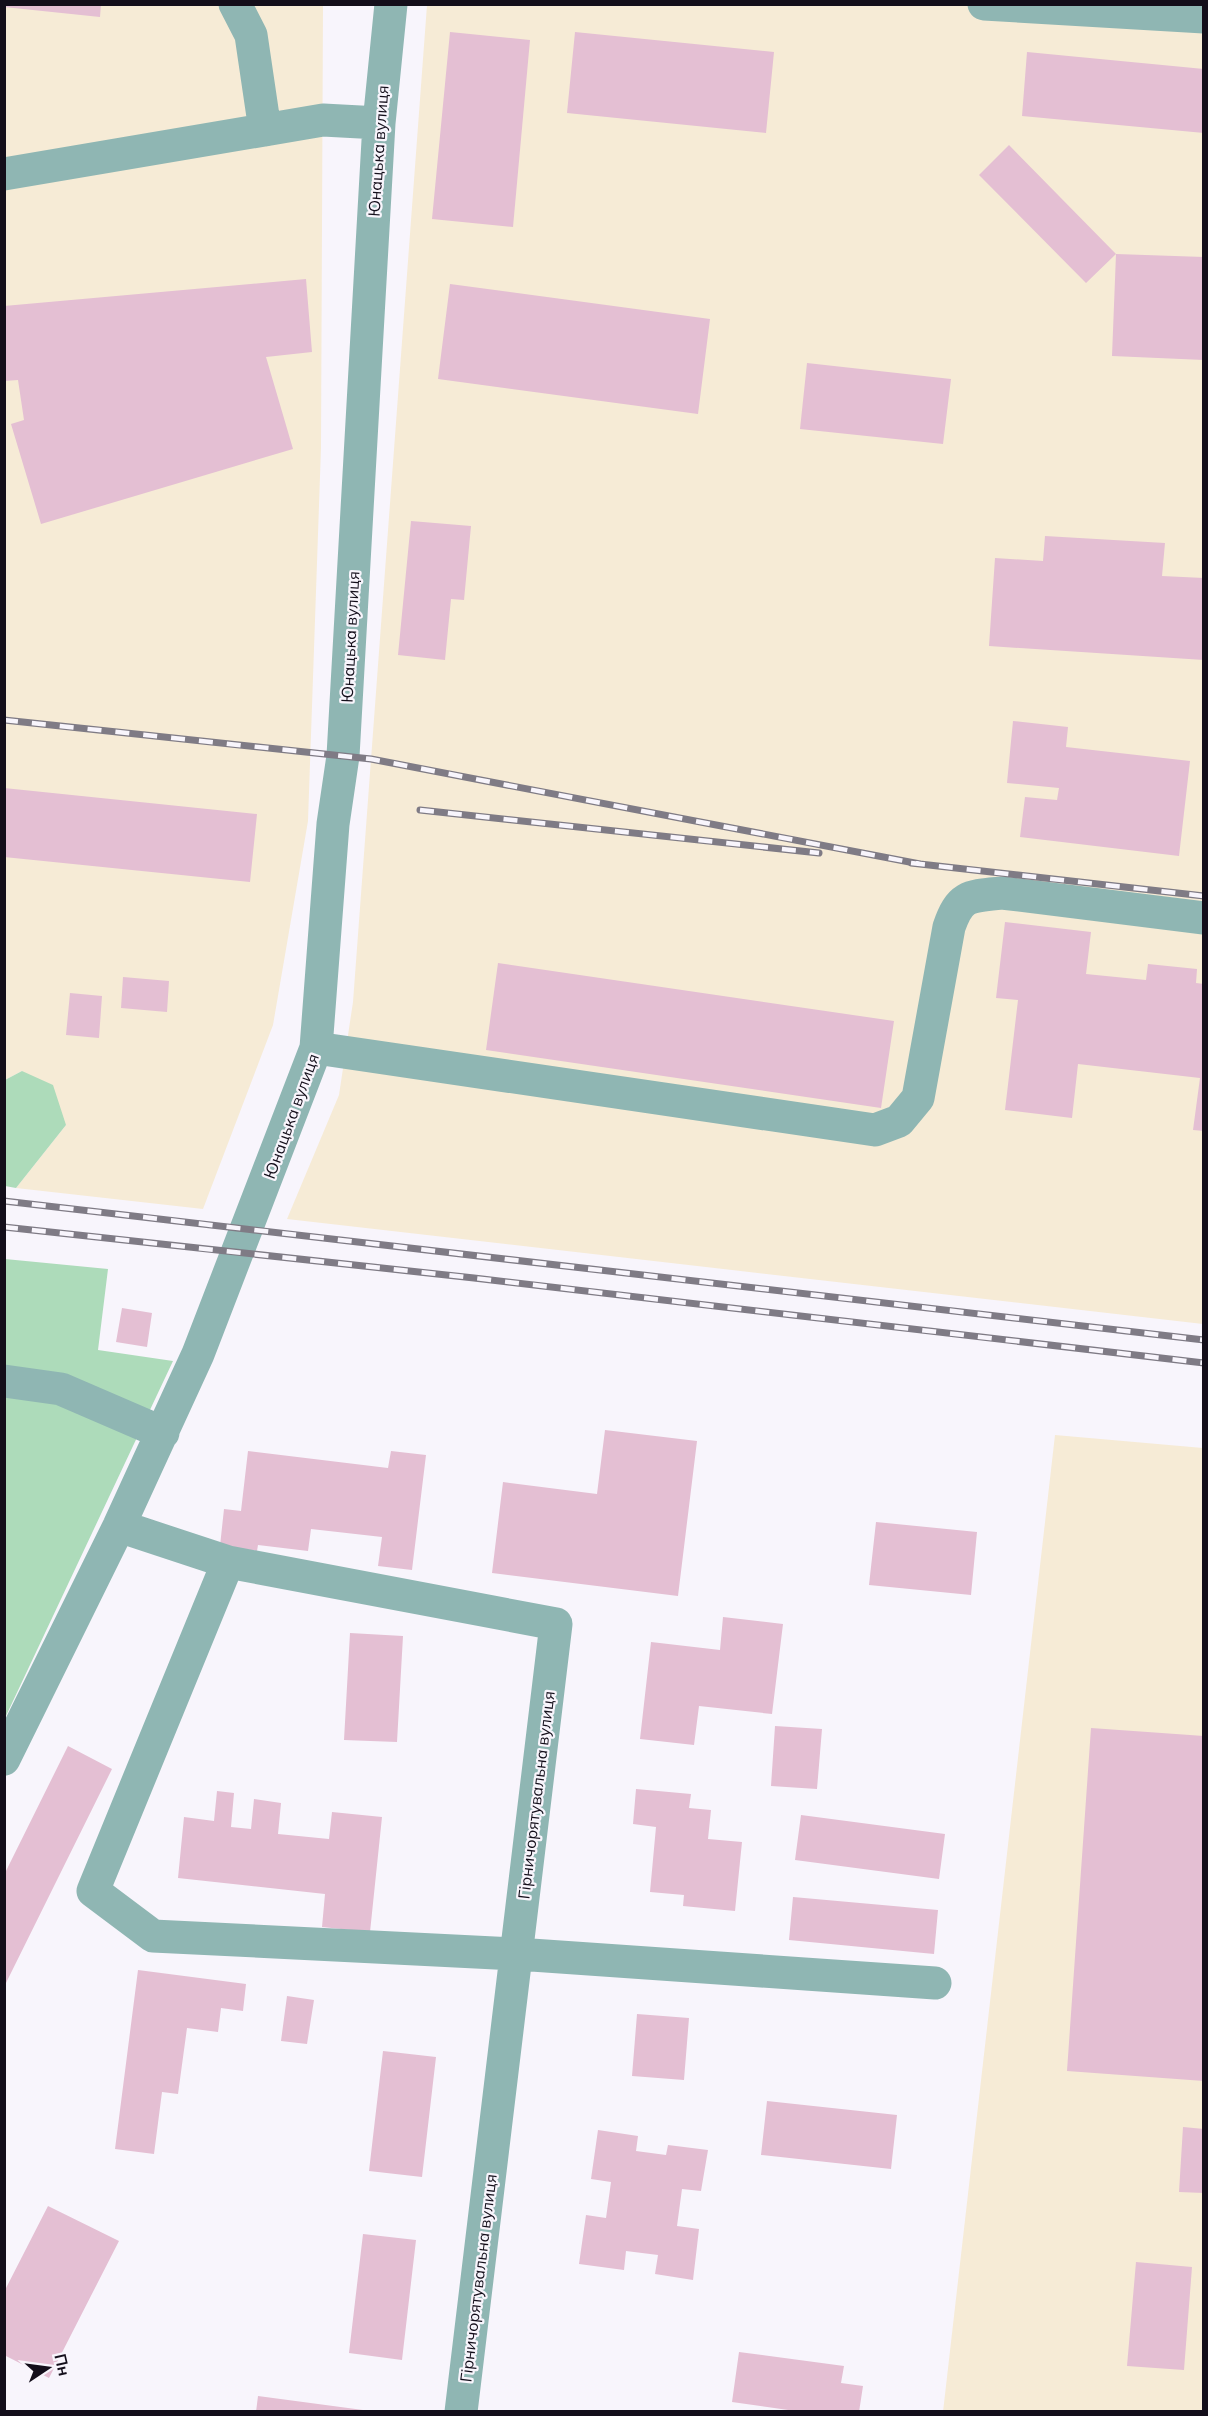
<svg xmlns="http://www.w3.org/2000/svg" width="1208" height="2416" font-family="Mulish,sans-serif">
<rect width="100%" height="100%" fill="#f8f5fc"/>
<path fill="#f6ebd6" d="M5,5H323L321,448L308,821L273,1025L203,1209L16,1188L66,1125L22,1071L5,1080Z
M427,5H1203V1324L287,1219L339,1095L353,1002Z
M1055,1435L1203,1448V2411L943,2412Z"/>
<path fill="#addbba" d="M22,1071L53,1085L66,1125L16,1188L5,1186V1080Z
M5,1259L108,1269L98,1350L173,1361L5,1718Z"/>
<path fill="#e4bfd3" d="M4,4H101L100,17L4,7Z
M450,32L530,40L513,227L432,219Z
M575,32L774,52L766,133L567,113Z
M1027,52L1204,69V133L1022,116Z
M1009,145L1116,254L1204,257V360L1112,356L1116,254L1086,283L979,175Z
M306,279L312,352L266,357L293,449L41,524L11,424L24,420L18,380L4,381V306Z
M450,284L710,319L698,414L438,379Z
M807,363L951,379L943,444L800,429Z
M411,521L471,526L464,600L451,599L445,660L398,655Z
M1045,536L1165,543L1162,576L1204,578V660L989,646L995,558L1043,561Z
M1013,721L1068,727L1066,747L1190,761L1179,856L1020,837L1025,797L1057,800L1059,788L1007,783Z
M4,788L257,814L250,882L4,857Z
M1005,922L1091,932L1086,974L1146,980L1148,964L1197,969L1196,983L1204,984V1131L1193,1130L1200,1078L1078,1064L1072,1118L1005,1110L1018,1000L996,998Z
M498,963L894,1021L881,1108L486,1050Z
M123,977L169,981L167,1012L121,1008Z
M70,993L102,996L99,1038L66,1035Z
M122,1308L152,1313L147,1347L116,1342Z
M605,1430L697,1441L678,1596L492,1573L503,1482L597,1494Z
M248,1451L388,1468L391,1451L426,1455L412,1570L378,1566L382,1537L311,1529L308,1551L258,1545L257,1551L220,1546L224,1509L241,1511Z
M876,1522L977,1532L971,1595L869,1585Z
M723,1617L783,1624L772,1714L699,1706L694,1745L640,1739L651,1642L720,1650Z
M350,1633L403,1636L397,1742L344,1740Z
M775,1726L822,1729L817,1789L771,1786Z
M1091,1728L1204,1736V2081L1067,2071Z
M68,1746L112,1769L4,1987V1875Z
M636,1789L691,1794L689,1808L711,1810L708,1839L742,1842L735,1911L683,1906L684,1895L650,1892L656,1827L633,1824Z
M217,1791L234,1793L231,1827L251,1829L254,1799L281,1803L278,1834L329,1839L332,1812L382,1817L370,1932L322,1927L325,1894L178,1878L184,1817L214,1821Z
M801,1815L945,1834L939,1879L795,1860Z
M793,1897L938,1910L934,1954L789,1940Z
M138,1970L246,1984L243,2011L221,2008L218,2032L187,2028L178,2094L162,2092L154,2154L115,2149Z
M287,1996L314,2000L307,2044L281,2041Z
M637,2014L689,2018L684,2080L632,2076Z
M383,2051L436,2057L422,2177L369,2171Z
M767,2101L897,2115L891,2169L761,2155Z
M1183,2127L1204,2129V2193L1179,2192Z
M598,2130L638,2136L636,2151L666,2155L668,2145L708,2150L701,2191L682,2189L677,2226L699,2229L693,2280L655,2274L658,2255L626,2251L624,2270L579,2264L586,2215L606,2218L611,2182L591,2179Z
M48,2206L119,2241L49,2378L4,2355V2292Z
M363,2234L416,2240L402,2360L349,2353Z
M1136,2262L1192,2267L1184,2370L1127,2366Z
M739,2352L844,2366L841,2383L863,2386L859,2412H802L732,2402Z
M258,2396L363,2410V2412H256Z"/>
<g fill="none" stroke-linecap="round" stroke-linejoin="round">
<path stroke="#8fb6b3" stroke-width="33" d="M235,4L251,35L265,130
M984,4L1204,17
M4,174L323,120L379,123
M316,1048L875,1130L899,1121L918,1098L949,927C960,895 969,896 1002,893L1204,918
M4,1381L61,1389L163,1433
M119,1526L228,1562L556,1624L461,2412
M228,1562L93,1891L153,1936L517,1954L935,1983
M4,1759L119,1526L198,1354L316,1048L333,824L343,756L379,123L391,4"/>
<g stroke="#7f7b85" stroke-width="7">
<path id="rail" d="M4,720L371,759L920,864
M420,810L819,853
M911,863L1204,896
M4,1201L1204,1340
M4,1227L474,1278L1204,1363"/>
</g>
<use href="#rail" stroke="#f8f5fc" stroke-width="4.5" stroke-dasharray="14" stroke-linecap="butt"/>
</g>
<g text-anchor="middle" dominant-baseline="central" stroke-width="4.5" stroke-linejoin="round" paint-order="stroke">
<g font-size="16" fill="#130e1a" stroke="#f8f5fc">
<text transform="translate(378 151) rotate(-86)">Юнацька вулиця</text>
<text transform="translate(350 637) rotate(-87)">Юнацька вулиця</text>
<text transform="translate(291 1116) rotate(-70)">Юнацька вулиця</text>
<text transform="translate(536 1795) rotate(-83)">Гірничорятувальна вулиця</text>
<text transform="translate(478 2278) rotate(-83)">Гірничорятувальна вулиця</text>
</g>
</g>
<rect width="1208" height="2416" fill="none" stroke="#130e1a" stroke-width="12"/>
<g transform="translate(48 2368) rotate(77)" stroke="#f8f5fc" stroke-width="4.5" paint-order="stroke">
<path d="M0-4.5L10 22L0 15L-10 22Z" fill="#130e1a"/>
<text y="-9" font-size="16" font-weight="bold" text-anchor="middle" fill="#130e1a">Пн</text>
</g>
</svg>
